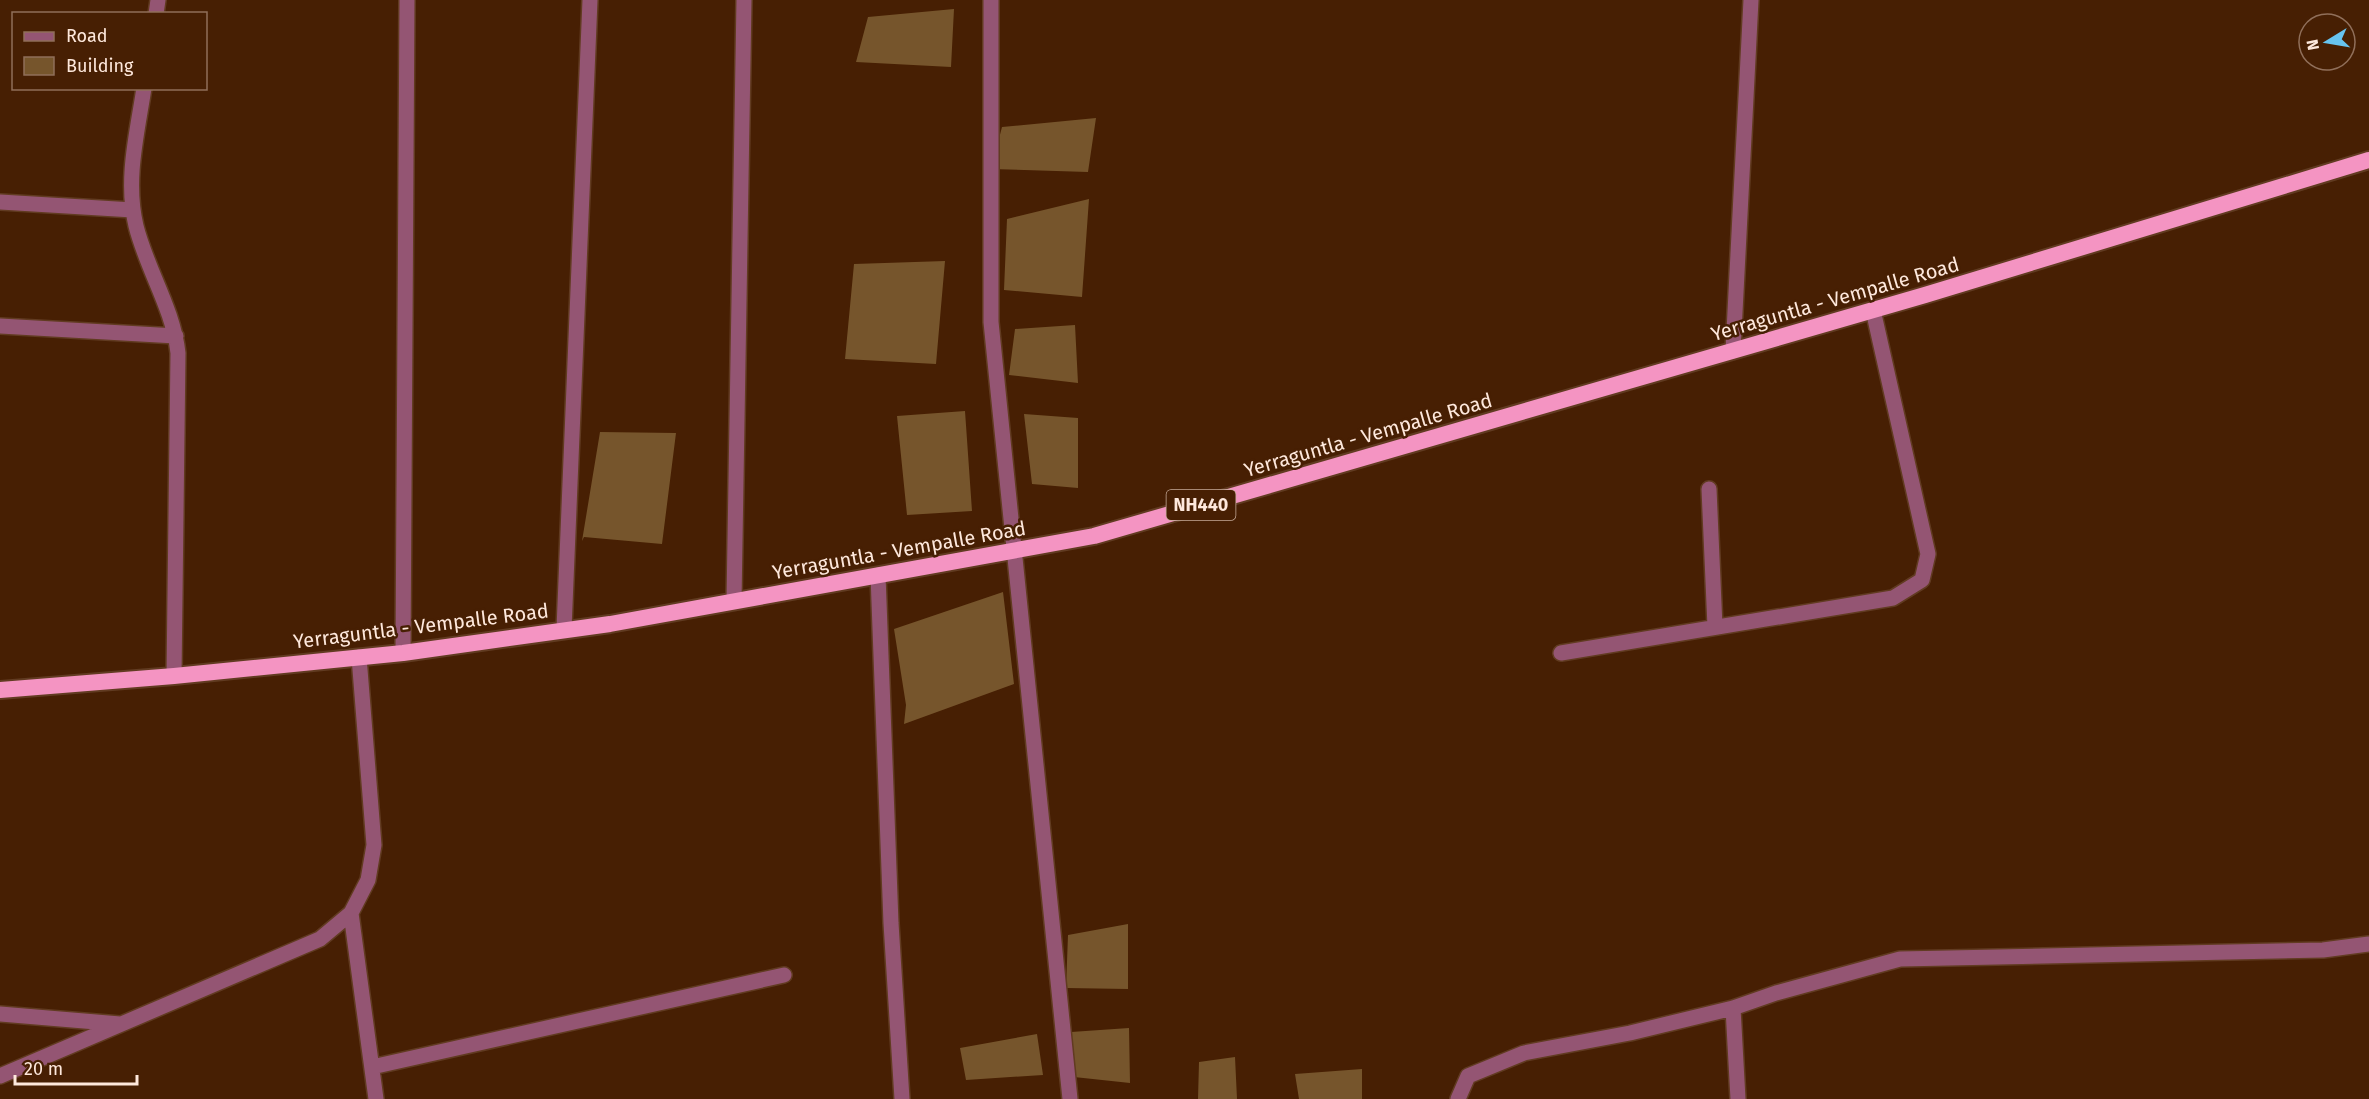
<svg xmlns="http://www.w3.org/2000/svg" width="2369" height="1099" font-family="'Fira Sans',sans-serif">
<rect width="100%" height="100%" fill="#471f03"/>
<path fill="#76552c" d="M954,9L951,67L856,62L868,17Z
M1096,118L1088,172L991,169L1002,127Z
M1089,199L1082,297L1004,290L1007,219Z
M945,261L936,364L845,359L854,264Z
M1075,325L1078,383L1009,375L1015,329Z
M965,411L972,511L907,515L897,416Z
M1024,414L1078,418V488L1032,484Z
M600,432L676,433L662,544L584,537L582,541Z
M1003,592L1014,684L904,724L906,705L894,629Z
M1128,924V989L1066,988L1068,935Z
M1129,1028L1130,1083L1074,1077L1071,1032Z
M1037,1034L1043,1075L966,1080L960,1048Z
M1235,1057L1237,1099H1198L1199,1062Z
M1362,1069V1099H1299L1295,1074Z"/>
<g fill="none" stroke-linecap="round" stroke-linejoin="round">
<g stroke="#613b21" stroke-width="18">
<path id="service" d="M1709,489L1715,627
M1561,653L1893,598L1922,580L1928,554L1873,310"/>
</g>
<g stroke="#613b21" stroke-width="18">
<path id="minor" d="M991,0V322L1070,1099
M156,14L158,0
M144,88C137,134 125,180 136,226C147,270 173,308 178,353L174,676
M0,202L133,210
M0,326L176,336
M1733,351L1751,0
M878,575L891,923L902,1099
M734,601L744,0
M564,629L590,0
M403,653L407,0
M351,913L376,1099
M1733,1008L1738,1099
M0,1014L120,1024
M372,1067L784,975
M0,1076L320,939L351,913L368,880L374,845L359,657
M1458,1099L1468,1076L1524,1053L1630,1033L1733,1008L1776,993L1900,959L2323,950L2369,944"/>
</g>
<g stroke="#613b21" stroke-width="20">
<path id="trunk" d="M0,690L174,676L403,653L610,624L1094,536L1925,295L2369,160"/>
</g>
<use href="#service" stroke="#945573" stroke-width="15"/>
<use href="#minor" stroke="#945573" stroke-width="15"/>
<use href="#trunk" stroke="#f494c2" stroke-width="16"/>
</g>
<g text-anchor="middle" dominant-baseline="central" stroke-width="5" stroke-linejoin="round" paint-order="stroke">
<rect fill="#471f03" stroke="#c7ac9b" stroke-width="1.5" x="1166.5" y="490" width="69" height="30" rx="4.5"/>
<g font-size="18" font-weight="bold" fill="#fee8dc">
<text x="1201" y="505">NH440</text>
</g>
<g font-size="20" fill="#fee8dc" stroke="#471f03">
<text transform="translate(1835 299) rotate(-16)">Yerraguntla - Vempalle Road</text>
<text transform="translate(1368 435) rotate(-16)">Yerraguntla - Vempalle Road</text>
<text transform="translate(899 550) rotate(-10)">Yerraguntla - Vempalle Road</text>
<text transform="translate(421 626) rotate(-7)">Yerraguntla - Vempalle Road</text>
</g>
</g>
<rect x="12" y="12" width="195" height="78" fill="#471f03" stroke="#906f5a" stroke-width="1.5"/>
<rect x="24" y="32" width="30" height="9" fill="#945573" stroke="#906f5a" stroke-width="1.5"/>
<text x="66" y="42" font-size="18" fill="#fee8dc">Road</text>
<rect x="24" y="57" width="30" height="18" fill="#76552c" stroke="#906f5a" stroke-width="1.5"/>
<text x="66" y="72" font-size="18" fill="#fee8dc">Building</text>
<g transform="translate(2327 42) rotate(259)"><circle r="28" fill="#471f03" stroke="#906f5a" stroke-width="1.5"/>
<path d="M0-4.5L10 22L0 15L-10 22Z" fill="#67c4f0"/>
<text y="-9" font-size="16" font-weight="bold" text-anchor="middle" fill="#fee8dc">N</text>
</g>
<path d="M15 1075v9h122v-9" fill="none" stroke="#fee8dc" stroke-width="3"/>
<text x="24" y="1075" font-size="18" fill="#fee8dc" stroke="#471f03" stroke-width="4.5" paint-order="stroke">20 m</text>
</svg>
